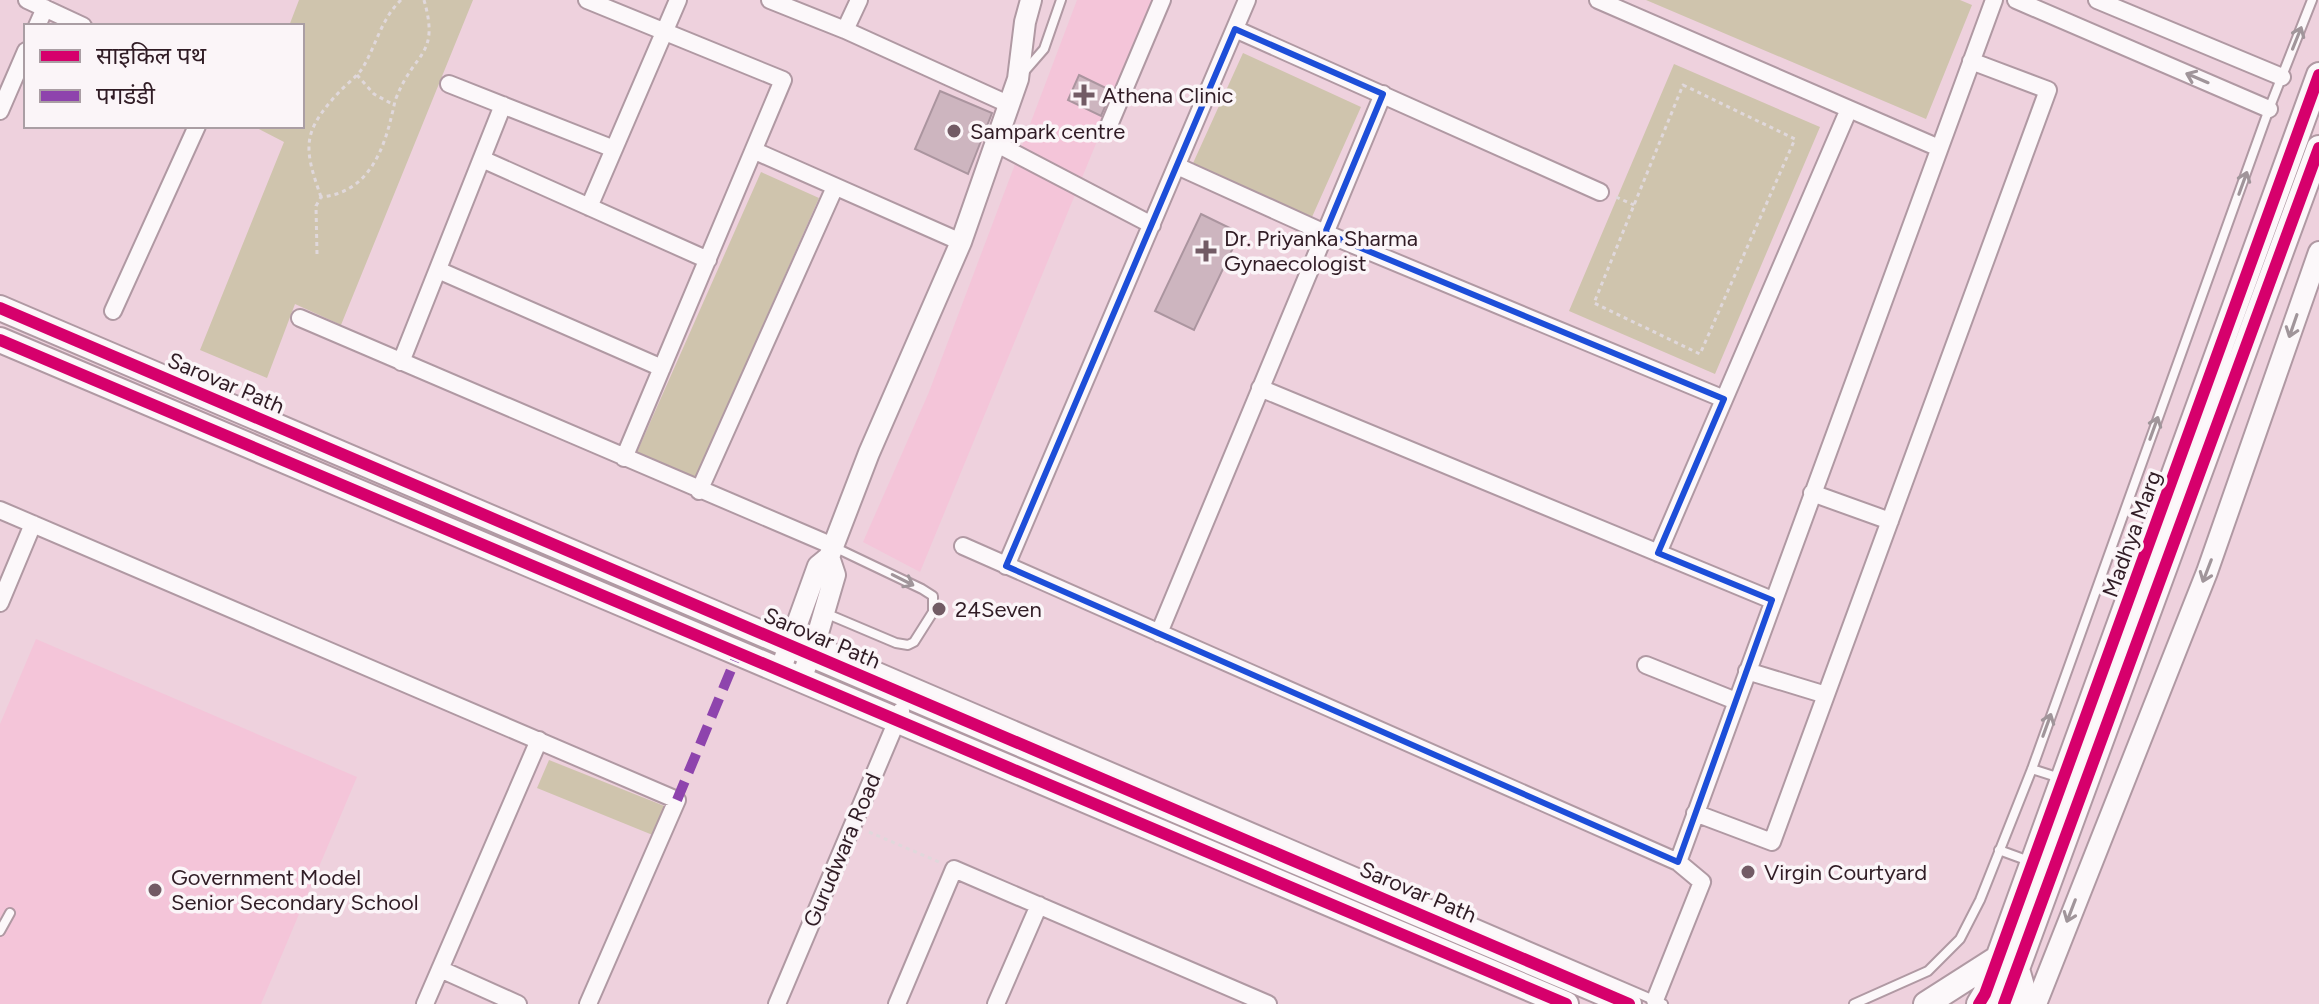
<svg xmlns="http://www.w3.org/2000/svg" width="2319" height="1004" font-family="Figtree,'Noto Sans Devanagari',sans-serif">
<rect width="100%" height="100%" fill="#eed1dd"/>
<path fill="#f4c5d9" d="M1077,0H1155L920,572L863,542L929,392Z
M36,639L357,777L261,1004H0V724Z"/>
<path fill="#cfc4ad" d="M299,0H473L341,325L295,304L267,378L200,350L284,142L253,126H302V26H289Z
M1646,0H1960L1972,5L1926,119Z
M1243,53L1361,107L1308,226L1189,172Z
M1674,64L1820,127L1715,374L1569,311Z
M761,172L819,198L695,479L637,452Z
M549,760L672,809L660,838L537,788Z"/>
<path fill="#cdb5bf" stroke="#ab959f" stroke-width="2" d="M1079,75L1112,91L1101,116L1068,100Z
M940,91L992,113L968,174L915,149Z
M1201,214L1240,233L1194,330L1155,311Z"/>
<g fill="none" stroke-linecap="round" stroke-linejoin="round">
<g stroke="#b099a3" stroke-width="12">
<path id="service" d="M1024,72L1044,49L1061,0
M825,613L896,643L908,645L914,642L933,612V596L922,589L834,547
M818,641L1663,1004
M2032,769L2060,778
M1999,850L2029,861
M0,931L10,913
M1854,1004L1928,971L1960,939L1980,900L2032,769L2269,109L2312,0"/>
</g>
<g stroke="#b099a3" stroke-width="20">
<path id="minor" d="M27,0L83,26
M587,0L783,80L624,458
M770,0L845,30L1008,104
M1598,0L1939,148
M2016,0L2269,109
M2097,0L2282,77
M37,26L45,8
M1235,29L1600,192
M845,30L859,0
M449,84L614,149
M0,111L26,51
M1110,123L1162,0
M995,143L1152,225
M755,151L961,242
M482,159L708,260
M1177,166L1325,233L1724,399
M589,207L678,0
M438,270L662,368
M113,311L197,126
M300,318L833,546
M401,362L503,105
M1260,388L1772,600
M699,491L835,187
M1812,493L1890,521
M0,510L677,800L588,1004
M963,546L1678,862L1702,882L1655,1000
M1658,553L1849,109
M1006,566L1247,0
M0,603L33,524
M1159,633L1383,94
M1646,665L1736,701
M1747,671L1826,695
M1695,813L1772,842L2048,90L1971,61
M1678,862L1994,0
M440,969L518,1004
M425,1004L539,740
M777,1004L901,711
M897,1004L954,869L1268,1004
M996,1004L1039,905"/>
</g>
<g stroke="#b099a3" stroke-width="24">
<path id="tertiary" d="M780,671L818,566L829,557L869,453L961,242L1018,79L1025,22L1031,0
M801,679L816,640L835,575L829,557
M2036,1004L2207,572L2319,252"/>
</g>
<g stroke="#b099a3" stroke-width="28">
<path id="secondary" d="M0,308L1629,1004
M0,340L1566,1004
M2017,969L2027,1004
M1926,1004L1998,958
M1979,1004L1985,994L2319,75
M2004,1004L2319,148"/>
</g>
<path stroke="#e0d8db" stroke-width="3" stroke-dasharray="4 4" stroke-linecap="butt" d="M357,75L374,94L394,105
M1683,85L1795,139L1700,354L1594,303Z
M321,197C303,146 302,132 340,91C347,84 356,77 362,69C376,46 381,19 401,0
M1616,197L1634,205
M317,254L316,206L321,197C366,193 383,154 392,114C394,108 394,102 397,96C415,51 440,56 424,0
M869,832L939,862"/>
<use href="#service" stroke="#fcf8fa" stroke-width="8"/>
<use href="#minor" stroke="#fcf8fa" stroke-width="16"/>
<use href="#tertiary" stroke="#fcf8fa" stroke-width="20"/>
<use href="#secondary" stroke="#fcf8fa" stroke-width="24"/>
<path stroke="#8e44ad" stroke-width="10" stroke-dasharray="20 10" stroke-linecap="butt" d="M677,800L738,653"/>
<g stroke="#fbf5f8" stroke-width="17">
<path id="cycleway" d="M0,308L1629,1004
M0,340L1566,1004
M1979,1004L1985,994L2319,75
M2004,1004L2319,148"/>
</g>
<use href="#cycleway" stroke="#d6006c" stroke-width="12"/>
</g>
<defs><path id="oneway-shaft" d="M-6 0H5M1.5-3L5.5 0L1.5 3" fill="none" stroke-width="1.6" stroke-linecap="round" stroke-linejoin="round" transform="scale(2)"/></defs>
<g stroke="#a0959a">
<use href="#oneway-shaft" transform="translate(2297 38) rotate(-68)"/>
<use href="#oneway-shaft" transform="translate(2197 78) rotate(-157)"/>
<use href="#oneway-shaft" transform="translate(2243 183) rotate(-70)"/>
<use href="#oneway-shaft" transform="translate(2293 326) rotate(109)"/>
<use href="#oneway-shaft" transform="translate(2154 428) rotate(-70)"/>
<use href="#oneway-shaft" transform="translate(2207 571) rotate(111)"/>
<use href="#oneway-shaft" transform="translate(903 580) rotate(27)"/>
<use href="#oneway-shaft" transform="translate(2047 725) rotate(-70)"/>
<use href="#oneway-shaft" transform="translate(2071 911) rotate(111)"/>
</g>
<path fill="none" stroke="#1d4ed8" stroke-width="6" stroke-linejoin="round" d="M1235,29L1383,94L1325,233L1724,399L1658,553L1772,600L1678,862L1006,566Z"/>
<g fill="#725b65" stroke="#fbf5f8" stroke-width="3">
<path d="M1080 83h8v8h8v8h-8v8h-8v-8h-8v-8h8z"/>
<circle cx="954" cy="131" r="8"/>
<path d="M1202 239h8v8h8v8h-8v8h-8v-8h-8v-8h8z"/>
<circle cx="939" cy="609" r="8"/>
<circle cx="1748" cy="872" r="8"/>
<circle cx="155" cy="890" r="8"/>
</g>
<g text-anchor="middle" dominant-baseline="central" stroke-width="7" stroke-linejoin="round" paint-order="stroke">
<g font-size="22" fill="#301c25" stroke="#fbf5f8" text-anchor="start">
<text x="1102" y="95">Athena Clinic</text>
<text x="970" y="131">Sampark centre</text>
<text x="1224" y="238">Dr. Priyanka Sharma<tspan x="1224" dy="25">Gynaecologist</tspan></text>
<text x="955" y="609">24Seven</text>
<text x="1764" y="872">Virgin Courtyard</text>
<text x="171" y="877">Government Model<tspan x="171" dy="25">Senior Secondary School</tspan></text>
</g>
<g font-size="22" fill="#301c25" stroke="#fbf5f8">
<text transform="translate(226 383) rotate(23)">Sarovar Path</text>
<text transform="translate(2132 534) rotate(-70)">Madhya Marg</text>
<text transform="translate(822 638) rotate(23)">Sarovar Path</text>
<text transform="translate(842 850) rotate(-67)">Gurudwara Road</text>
<text transform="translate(1418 892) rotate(23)">Sarovar Path</text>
</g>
</g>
<rect x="24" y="24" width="280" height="104" fill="#fbf5f8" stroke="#aa9ea4" stroke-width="2"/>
<rect x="40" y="50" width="40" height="12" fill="#d6006c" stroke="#aa9ea4" stroke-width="2"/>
<text x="96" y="64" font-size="24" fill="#301c25">साइकिल पथ</text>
<rect x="40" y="90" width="40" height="12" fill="#8e44ad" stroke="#aa9ea4" stroke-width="2"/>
<text x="96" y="104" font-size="24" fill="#301c25">पगडंडी</text>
</svg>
